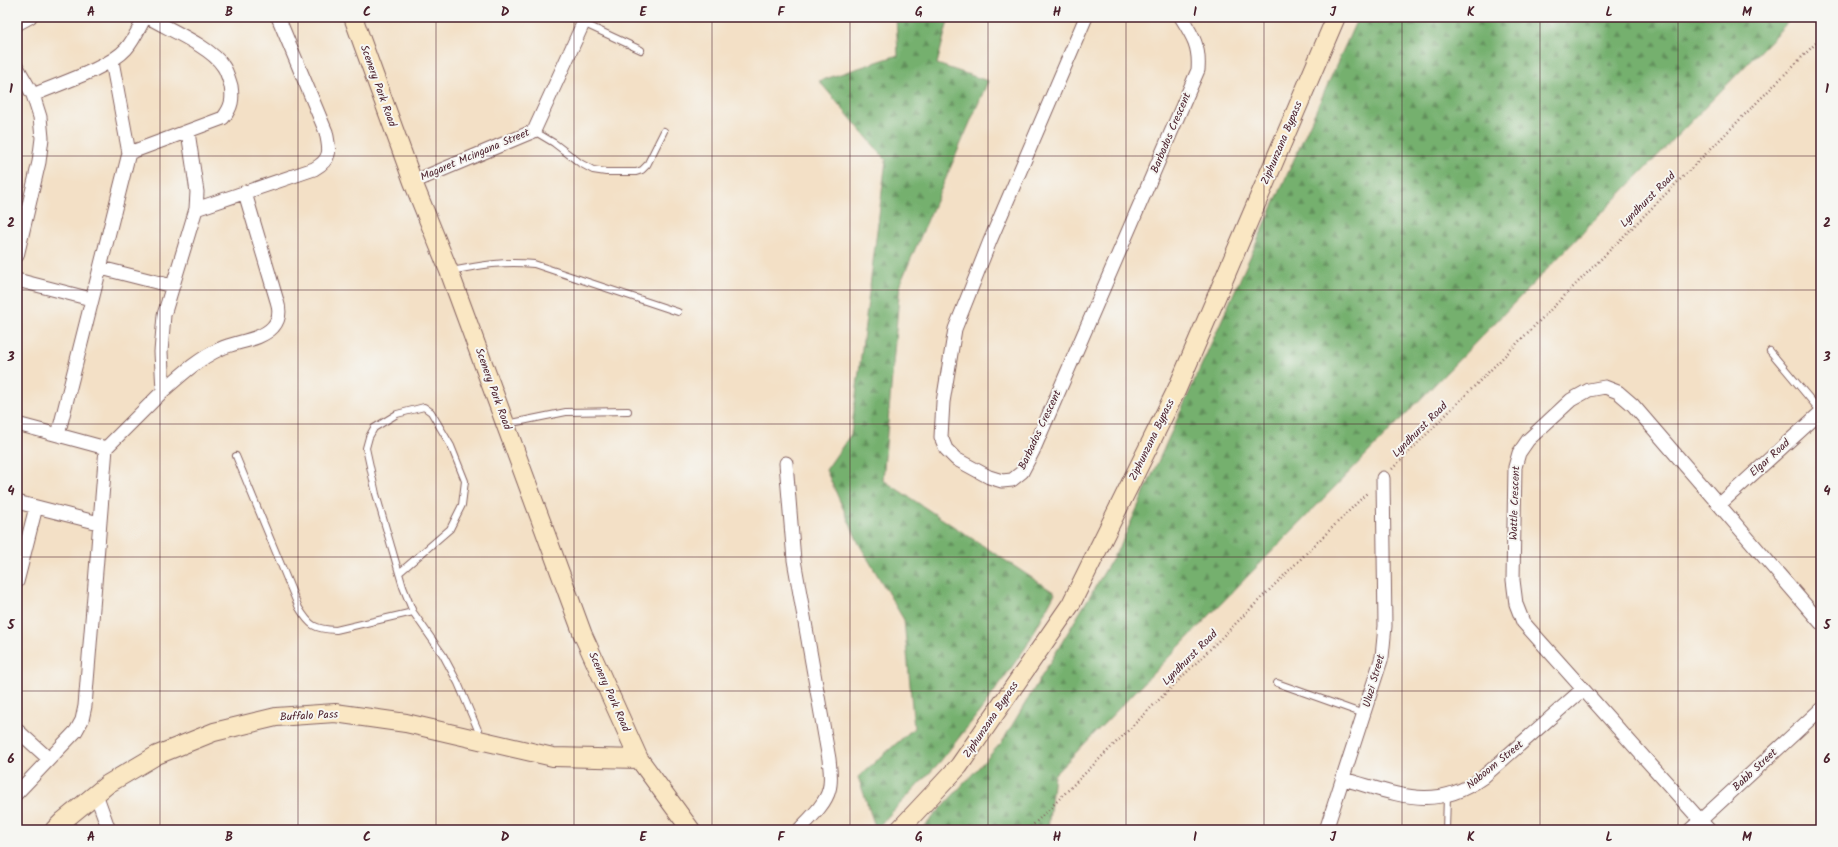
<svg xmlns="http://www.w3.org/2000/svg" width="1838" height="847" font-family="Kalam,sans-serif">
<defs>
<pattern id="forest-firs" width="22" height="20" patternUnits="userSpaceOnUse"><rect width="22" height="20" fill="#75b06e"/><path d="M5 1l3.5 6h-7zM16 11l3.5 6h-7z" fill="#628f5b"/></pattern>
</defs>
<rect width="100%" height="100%" fill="#f6f6f2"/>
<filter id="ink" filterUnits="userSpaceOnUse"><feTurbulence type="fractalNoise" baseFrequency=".025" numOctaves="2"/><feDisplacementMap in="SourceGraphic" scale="8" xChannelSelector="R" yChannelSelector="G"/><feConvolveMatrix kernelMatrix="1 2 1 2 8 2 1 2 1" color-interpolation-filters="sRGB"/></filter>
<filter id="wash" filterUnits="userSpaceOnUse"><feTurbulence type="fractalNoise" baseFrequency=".012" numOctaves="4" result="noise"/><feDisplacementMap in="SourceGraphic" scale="16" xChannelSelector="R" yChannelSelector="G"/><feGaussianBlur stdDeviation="0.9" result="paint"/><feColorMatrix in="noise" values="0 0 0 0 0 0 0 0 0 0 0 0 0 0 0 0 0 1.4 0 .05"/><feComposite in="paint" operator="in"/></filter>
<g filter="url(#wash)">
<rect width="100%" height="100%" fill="#f3e0c6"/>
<path fill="url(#forest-firs)" stroke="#60684c" d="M896,17H949L937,64L988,81L900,284L883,480L1055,593L1026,647L984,706L939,763L876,829L858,777L914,728L904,620L859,544L826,470L851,434L886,160L819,81L898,55Z
M1358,17H1793L1054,775L1048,830H921L1002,742L1121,544Z"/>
</g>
<g filter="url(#ink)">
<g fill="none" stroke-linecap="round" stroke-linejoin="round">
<g stroke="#856361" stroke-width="8">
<path id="lane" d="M583,23L641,50
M534,131L554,143L580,163L593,170L606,172H636L642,170L647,165L664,131
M451,271C481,265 503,261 534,264L678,312
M1770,351L1821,412
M507,424L566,412L628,411
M236,456L299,608C310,626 314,629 336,630L413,612
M399,573L450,529L462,505L465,481L451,446L431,412L424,407L397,414L374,428L369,437L366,448L376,494L403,587L413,612L443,655L458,683L481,737
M1277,683L1364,714
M1446,830L1447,796"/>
</g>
<g stroke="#856361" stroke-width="15">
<path id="street" d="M1086,17L990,241L955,329L943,402L941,437L946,449L956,459L989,477L1002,481L1012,480L1022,472L1033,451L1198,70C1200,47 1193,36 1181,17
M17,24L30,17
M17,67L33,95L40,117L42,138L39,162L17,256
M33,95C58,84 109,68 126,49C134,40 139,28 145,17
M188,132L197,192L196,209L164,315L161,352L163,391C180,376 198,359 220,349C236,341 260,341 273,327C280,319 280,310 277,301L245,193
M129,153L223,118C232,107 233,99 231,86C229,80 227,71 223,66C211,47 168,29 148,17
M413,182L534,131L586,17
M196,209L314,169C332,159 330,150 326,132L278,17
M101,268L172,286
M17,280L91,299
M17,424L58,435L129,153L112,61
M58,435L106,448L163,391
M786,463L794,560L829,759C830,769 832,780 829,790C825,805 809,819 799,830
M17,502L99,523
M1719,505L1821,412
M17,582L36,507
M17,730L49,759
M1343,779C1396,793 1433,813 1482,778L1583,689
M17,793L76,731L82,720L85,706L106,448
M96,794L109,830
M1326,830L1382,657L1385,626L1383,478
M1690,830L1821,709
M1709,830L1523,622L1516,604L1513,580L1515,467L1519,453L1528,440L1571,400L1589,390L1605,387L1618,392L1633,405L1821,623"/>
</g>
<g stroke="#856361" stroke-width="20">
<path id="secondary" d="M353,17L413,182L449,271L583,635L639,759L691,830
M54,830L63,821L108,784L157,755L214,732L276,717L335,713L406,723L553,757L639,759
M899,830L959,766L1071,604L1177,389L1336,17"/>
</g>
<path stroke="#856361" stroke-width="2.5" stroke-dasharray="1 3" stroke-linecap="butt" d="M1392,469L1821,38
M1028,830L1368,492"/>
<use href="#lane" stroke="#fff" stroke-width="6"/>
<use href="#street" stroke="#fff" stroke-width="13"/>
<use href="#secondary" stroke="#fae7c3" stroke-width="18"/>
</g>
</g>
<path fill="none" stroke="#4a1f2b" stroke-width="1" stroke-opacity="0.55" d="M160,17V830M298,17V830M436,17V830M574,17V830M712,17V830M850,17V830M988,17V830M1126,17V830M1264,17V830M1402,17V830M1540,17V830M1678,17V830M17,156H1821M17,290H1821M17,424H1821M17,557H1821M17,691H1821"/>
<g text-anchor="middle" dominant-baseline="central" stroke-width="4" stroke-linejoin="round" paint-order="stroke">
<g font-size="11" fill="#4a1f2b" stroke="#f6f6f2">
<text transform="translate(378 86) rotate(70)">Scenery Park Road</text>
<text transform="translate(1171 133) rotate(-67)">Barbados Crescent</text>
<text transform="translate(1282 143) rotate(-67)">Ziphunzana Bypass</text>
<text transform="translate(475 155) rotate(-23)">Magaret Mcingana Street</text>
<text transform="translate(1648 200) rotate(-45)">Lyndhurst Road</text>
<text transform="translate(493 389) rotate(70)">Scenery Park Road</text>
<text transform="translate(1040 430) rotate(-65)">Barbados Crescent</text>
<text transform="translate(1420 430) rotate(-45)">Lyndhurst Road</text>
<text transform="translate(1152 440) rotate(-64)">Ziphunzana Bypass</text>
<text transform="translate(1770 458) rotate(-42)">Elgar Road</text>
<text transform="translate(1515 503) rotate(-88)">Wattle Crescent</text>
<text transform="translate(1190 658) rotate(-45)">Lyndhurst Road</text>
<text transform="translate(1374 681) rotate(-74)">Uluzi Street</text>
<text transform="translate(609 692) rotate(66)">Scenery Park Road</text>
<text transform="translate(309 716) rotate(-3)">Buffalo Pass</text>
<text transform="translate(991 720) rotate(-56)">Ziphunzana Bypass</text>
<text transform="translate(1495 765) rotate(-39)">Naboom Street</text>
<text transform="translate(1755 770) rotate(-43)">Babb Street</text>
</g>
</g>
<rect width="1838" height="847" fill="none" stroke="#f6f6f2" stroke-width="44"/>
<rect x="22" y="22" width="1794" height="803" fill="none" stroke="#4a1f2b" stroke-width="1.5"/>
<g font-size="13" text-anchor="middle" font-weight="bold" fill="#4a1f2b">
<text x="91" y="16">A</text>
<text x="229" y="16">B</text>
<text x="367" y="16">C</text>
<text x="505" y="16">D</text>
<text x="643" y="16">E</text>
<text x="781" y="16">F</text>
<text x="919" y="16">G</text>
<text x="1057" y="16">H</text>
<text x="1195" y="16">I</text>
<text x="1333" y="16">J</text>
<text x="1471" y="16">K</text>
<text x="1609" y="16">L</text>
<text x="1747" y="16">M</text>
<text x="11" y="93">1</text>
<text x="1827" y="93">1</text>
<text x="11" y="227">2</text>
<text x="1827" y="227">2</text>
<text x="11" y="361">3</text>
<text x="1827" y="361">3</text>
<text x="11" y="495">4</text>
<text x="1827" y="495">4</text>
<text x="11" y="629">5</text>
<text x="1827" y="629">5</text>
<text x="11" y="763">6</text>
<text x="1827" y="763">6</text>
<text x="91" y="841">A</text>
<text x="229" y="841">B</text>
<text x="367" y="841">C</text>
<text x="505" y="841">D</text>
<text x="643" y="841">E</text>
<text x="781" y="841">F</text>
<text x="919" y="841">G</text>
<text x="1057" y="841">H</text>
<text x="1195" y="841">I</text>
<text x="1333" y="841">J</text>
<text x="1471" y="841">K</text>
<text x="1609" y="841">L</text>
<text x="1747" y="841">M</text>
</g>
</svg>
